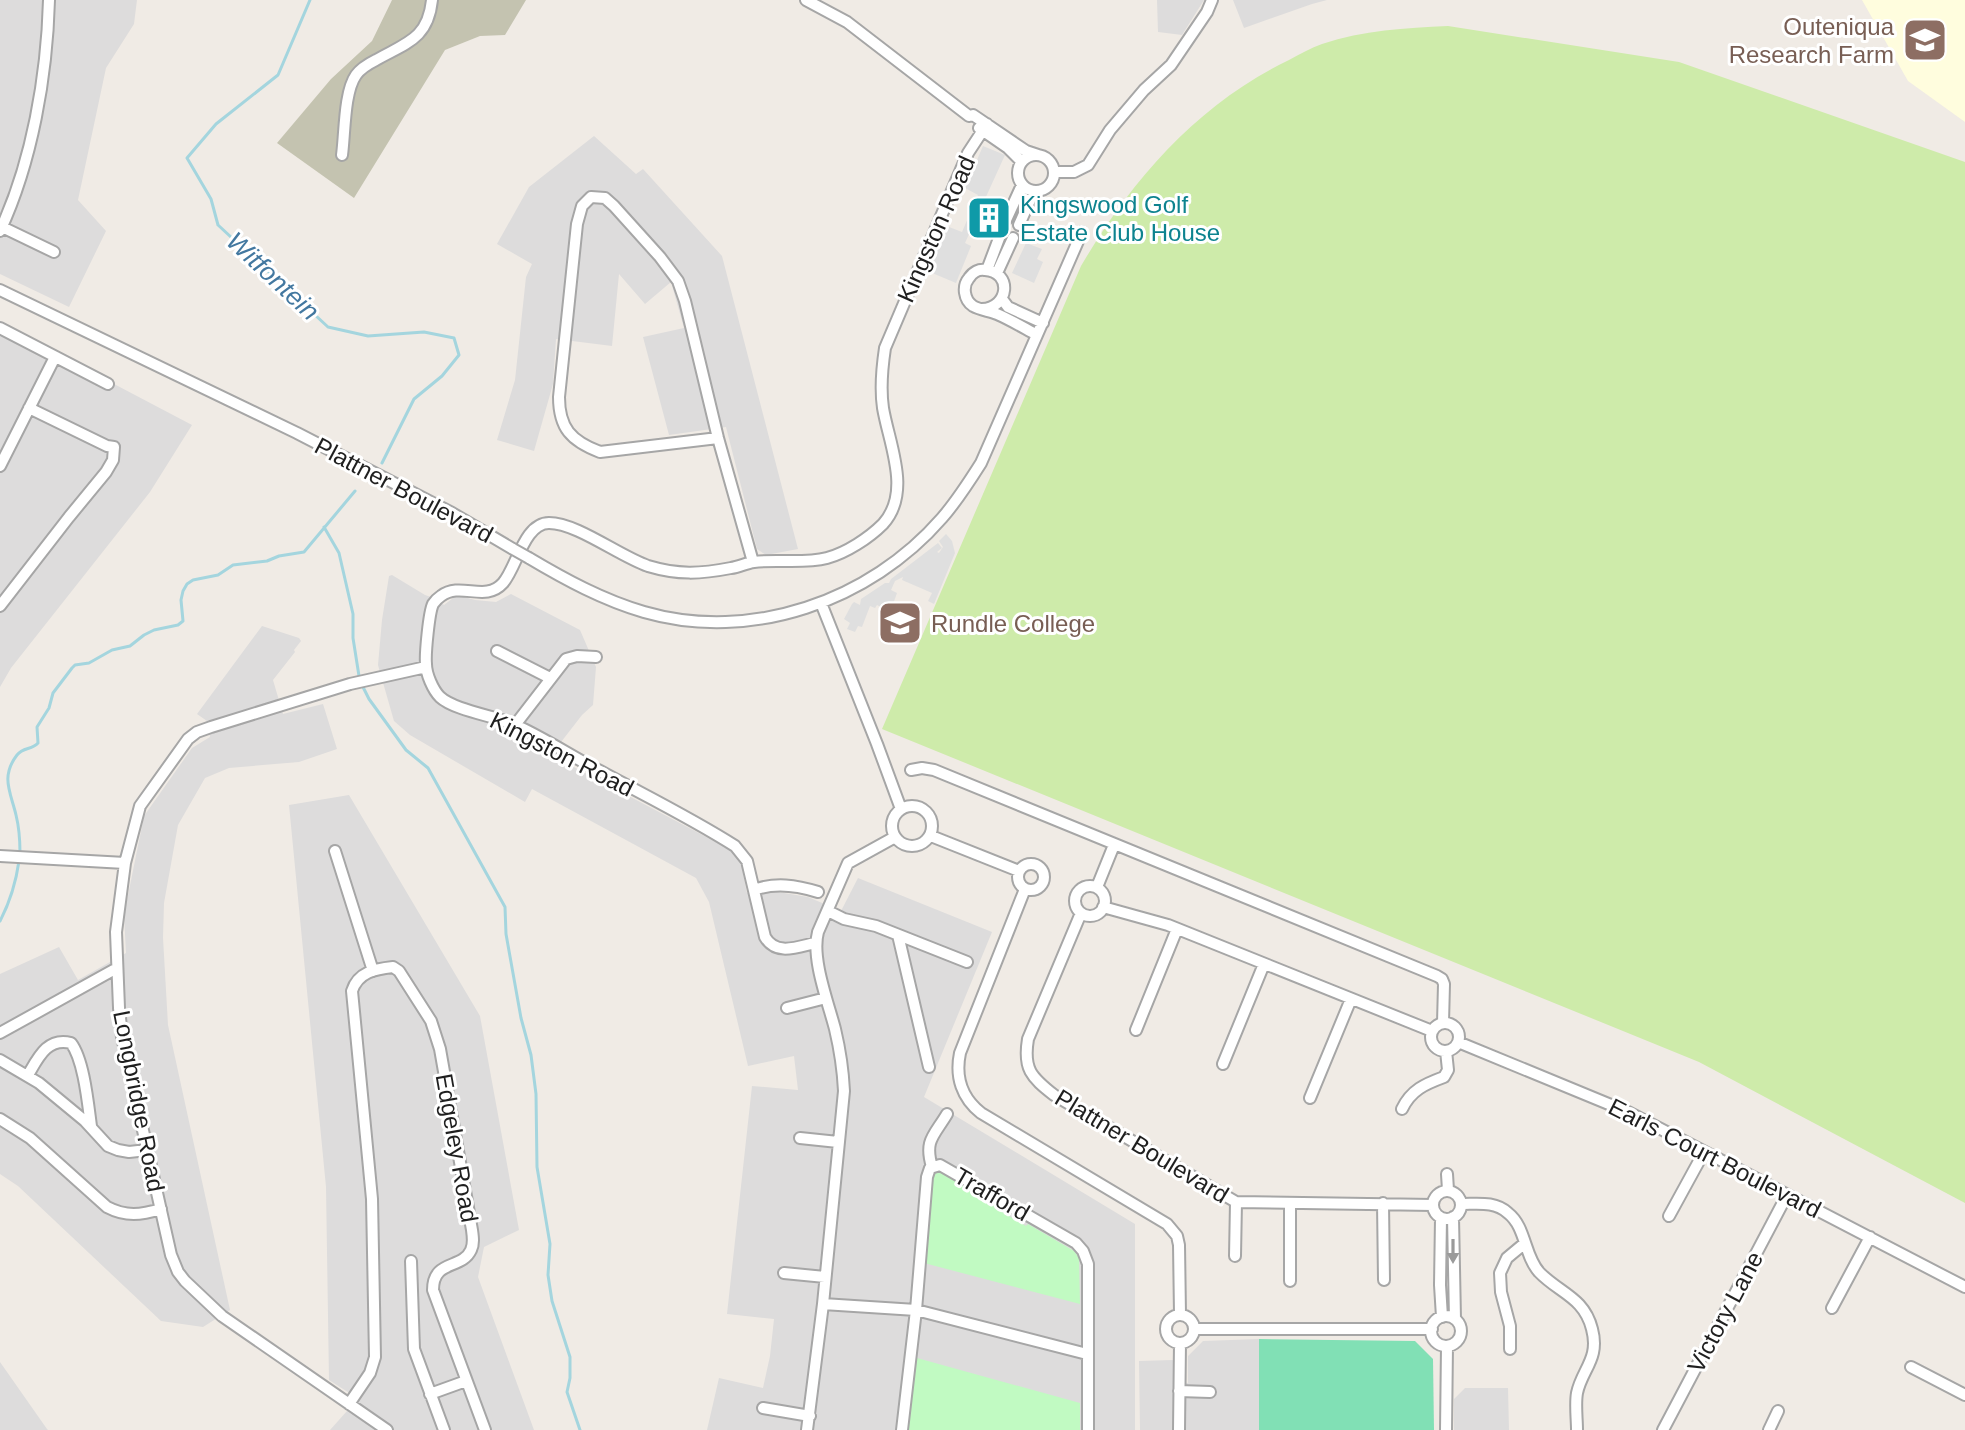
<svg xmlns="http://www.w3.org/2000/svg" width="1965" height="1430" font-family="Helvetica,sans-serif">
<rect width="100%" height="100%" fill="#f0ebe5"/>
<path fill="#dddcdc" d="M0,0H137L134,24L106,68L78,200L106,231L69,307L0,274Z
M1157,0H1204L1182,35L1158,32Z
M1233,0H1327L1312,4L1244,28Z
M594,136L636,174L643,169L722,256L798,549L766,555L757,549L726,427L669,435L643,337L684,328L671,282L645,304L619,274L612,346L556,339L553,384L534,451L497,440L515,380L526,277L532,264L497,244L529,187Z
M0,324L192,425L150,492L11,668L0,687Z
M392,575L425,595L434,598L444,605L457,595L475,600L496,602L511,594L580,630L596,667L593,705L582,715L551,755L731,850L741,863L747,893L772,891L808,897L841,911L858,878L992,932L924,1097L1135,1224V1430H707L719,1378L763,1388L770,1356L774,1319L727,1314L752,1086L798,1090L794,1056L748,1066L709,902L696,878L532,789L525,802L410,735L394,721L378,665L382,620L389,576Z
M262,626L299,638L301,641L294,650L295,652L273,680L283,714L323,704L337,749L299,762L229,768L205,778L178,825L164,903L163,938L168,1025L230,1310L203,1327L161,1321L18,1186L0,1174V974L59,947L78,980L126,953L124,915L144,816L192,748L210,737L207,721L197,714Z
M349,795L480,1016L519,1230L484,1247L478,1277L534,1430H330L347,1411L354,1396L329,1380L326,1187L289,805Z
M1259,1339V1430H1140L1139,1361L1173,1360V1382L1188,1383V1356L1203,1341Z
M0,1362L47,1429L48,1430H0Z
M1465,1388H1508L1509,1430H1454V1399Z"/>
<path fill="#fffdde" d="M1862,0H1965V122L1908,81Z"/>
<path fill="#c4c3b0" d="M392,0H526L505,35L480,36L445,50L354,198L277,143L331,79L372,41Z"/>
<path fill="#ceebaa" d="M1448,26L1679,62L1965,162V1203L1699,1062L882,729L1081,266C1132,179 1198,104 1289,60C1300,54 1311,48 1322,44C1364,30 1405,28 1448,26Z"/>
<path fill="#c1fac2" d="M940,1170L999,1205L997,1209L1026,1226L1028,1224L1074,1251L1079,1258L1080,1304L924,1263L932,1177Z
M917,1358L1080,1403V1430H908Z"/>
<path fill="#81e0b5" d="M1259,1339L1415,1341L1433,1359L1434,1430H1259Z"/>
<path fill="#dfdfdf" d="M983,146L1005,155L965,243L971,246L956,283L925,270L944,225L962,232L978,195L965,188Z
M1026,243L1042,249L1037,259L1043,262L1034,283L1012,273Z
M946,534L952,541L955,553L934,604L928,601L932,593L902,580L903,577L895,581L891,590L897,593L893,604L895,605L893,609L887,607L885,612L883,611V608L877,605L875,608L870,606L862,627L858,626L855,632L847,629L850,623L844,619L852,604L854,602L860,605L861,599L885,583H889L891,579L938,543L942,548L937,552L939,553L943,547L939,541Z"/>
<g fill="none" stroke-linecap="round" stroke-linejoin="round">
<path stroke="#a4d5de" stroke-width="3" d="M310,0L278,75L216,124L187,158L211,199L218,225L328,327L368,336L424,332L454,338L459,355L442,376L414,399L382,463
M324,527L339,553L353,614V638L359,676
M363,687L369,699L406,750L428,768L505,907L506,934L521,1018L531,1055L536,1094L537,1167L550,1244L548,1275L552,1301L570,1357V1378L567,1392L580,1430
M20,853C20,841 19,827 16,815C11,793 0,777 17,755C23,747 32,750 38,743L37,727L49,708L53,693L72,668L75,665L89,663L112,650L130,646L144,635L154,630L178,625L183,621L181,600L183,591L187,584L193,580L218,575L233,565L267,561L279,556L304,552L355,491
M0,921C10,902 16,882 19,861"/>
<g stroke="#a6a6a6" stroke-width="14">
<path id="minor" d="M806,0L847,22L969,116L973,115L1026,151L1038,155
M979,128L1008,148L1021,161
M1018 173a18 18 0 1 1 36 0a18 18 0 1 1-36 0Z
M342,155C345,133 344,92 356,75C361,68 368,64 376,60C406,43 428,39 432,0
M1054,172H1074L1088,165L1110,130L1144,90L1171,65L1207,12L1212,0
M1006,220L1022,185
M1019,225L1034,191
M2,227L54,252
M0,231C32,162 47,76 49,0
M987,270L1001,233
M997,273L1013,238
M0,290L297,433L452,513L513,549
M1002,299L1008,307L1043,323
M982,309C1009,308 1013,272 985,270C979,269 973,272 969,278C962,286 964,300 973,306C980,310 990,311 997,314C1011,320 1024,328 1037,335
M0,328L108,384
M718,438L600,452C571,441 559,428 559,397L577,224L582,206L591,197L605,198L614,206L660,257L678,281L685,301L718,438L753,562
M0,466L55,357
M529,558C566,580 603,600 644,612C751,643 870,601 942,518C957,501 969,482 981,463L1082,232
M821,603L877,744L901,809
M0,606L69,517L106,472L113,460L114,447L107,446L29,408
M497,651L550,678
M515,725L566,659L577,656L596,657
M911,770L922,768L934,770L1437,976L1442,979L1444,984L1443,1023
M892 826a20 20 0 1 1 40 0a20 20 0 1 1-40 0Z
M931,836L1019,871
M335,851L373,971
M0,856L125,863
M1018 877a13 13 0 1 1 26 0a13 13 0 1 1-26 0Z
M1075 901a15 15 0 1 1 30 0a15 15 0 1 1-30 0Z
M1097,887L1114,845
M1025,889L960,1053C955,1077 962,1098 981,1113L1167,1224L1177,1236L1179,1245L1180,1314
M754,890C775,882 796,885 818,892
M1103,907L1168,925L1432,1031
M828,911L844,919L876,926L967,962
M1081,913L1028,1039C1023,1069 1031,1077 1054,1095L1236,1202L1433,1205
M898,935L929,1067
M815,943C797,947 776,956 765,937L747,861L735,846C691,818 644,795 598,770C571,756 541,736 513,724C494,716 454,710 440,697C433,690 426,674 426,664C425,654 429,612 433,604C435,601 438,598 441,596C461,581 485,603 503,583C517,567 524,523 549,523C577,523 619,556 648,566C678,575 700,574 731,568C739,567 746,563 754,562C778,559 804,564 827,558C846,553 869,538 883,524C912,492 889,444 883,408C880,388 882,368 885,348L968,153L987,124
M787,1008L826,998
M1431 1037a14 14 0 1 1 28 0a14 14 0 1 1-28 0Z
M1136,1030L1177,929
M0,1033L117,968
M1458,1042L1628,1112L1965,1287
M0,1060L39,1083L85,1121L108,1146L118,1150L129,1152L147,1150
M1223,1064L1264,964
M28,1075C38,1058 47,1037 71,1043C84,1060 88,1104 91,1126
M1310,1098L1351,999
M1402,1109C1411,1090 1425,1084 1444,1077L1448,1070L1446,1051
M0,1119L30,1138L107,1207C126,1217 141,1215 161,1209
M800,1138L838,1142
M932,1167C924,1140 934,1136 947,1114
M1447,1174L1448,1190
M1433 1205a14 14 0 1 1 28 0a14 14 0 1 1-28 0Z
M1290,1203V1281
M1383,1203L1384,1280
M1461,1204C1478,1204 1495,1201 1508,1213C1526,1227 1524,1255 1539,1272C1559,1293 1584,1297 1592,1329C1600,1359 1582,1369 1577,1393C1575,1404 1577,1419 1577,1430
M1669,1216L1704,1152
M1453,1217L1455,1319
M1441,1218L1440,1285L1442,1317
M1235,1256L1236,1202
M411,1261L414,1349L444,1430
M784,1273L825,1277
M823,1304L916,1310L1087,1354
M1832,1308L1870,1237
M1166 1329a14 14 0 1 1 28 0a14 14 0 1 1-28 0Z
M1431 1331a15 15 0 1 1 30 0a15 15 0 1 1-30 0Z
M1195,1329H1432
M1510,1349V1326L1501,1292L1500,1273L1507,1258L1525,1243
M1911,1367L1965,1395
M1179,1391L1210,1392
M430,1394L466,1381
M349,1404L370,1373L375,1357L372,1199L352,991C358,972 375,969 393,967L399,971L431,1021L440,1049L472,1230C473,1237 474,1244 471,1250C462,1270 433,1259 433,1290L485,1430
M763,1408L810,1416
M387,1430L222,1316L185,1281L178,1272L171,1255L122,1037L119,1008L116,932L125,863L140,806L188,739L197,732L211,727L350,684L426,667
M807,1430L823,1304L844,1091C843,1070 840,1050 835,1029C828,1002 811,958 818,932L848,863L895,837
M902,1430L916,1310L927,1177L930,1168L940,1165L1076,1243L1083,1251L1088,1264V1430
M1179,1430L1180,1343
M1446,1430L1447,1346
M1663,1430L1787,1195
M1769,1430L1778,1411"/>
</g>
<use href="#minor" stroke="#fff" stroke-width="10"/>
<g stroke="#a6a6a6" stroke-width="14" stroke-linecap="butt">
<path id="minor-bridge" d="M513,549L529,558"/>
</g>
<use href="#minor-bridge" stroke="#fff" stroke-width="10"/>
</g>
<defs><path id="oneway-solid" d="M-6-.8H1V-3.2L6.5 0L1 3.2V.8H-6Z" transform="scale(2)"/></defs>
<use fill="#9a9a9a" href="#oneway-solid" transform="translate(1453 1251) rotate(90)"/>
<defs>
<g id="university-square" transform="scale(2.3)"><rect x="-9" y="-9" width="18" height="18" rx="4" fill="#8d6e63" stroke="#fff"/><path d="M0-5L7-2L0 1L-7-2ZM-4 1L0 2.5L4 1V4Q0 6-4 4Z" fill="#fff"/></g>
<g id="building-square" transform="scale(2.3)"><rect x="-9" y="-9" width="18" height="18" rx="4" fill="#0f9aa8" stroke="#fff"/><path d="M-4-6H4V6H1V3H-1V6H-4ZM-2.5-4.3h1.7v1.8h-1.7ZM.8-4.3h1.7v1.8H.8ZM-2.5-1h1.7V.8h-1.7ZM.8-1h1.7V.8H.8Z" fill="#fff"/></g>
<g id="school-square" transform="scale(2.3)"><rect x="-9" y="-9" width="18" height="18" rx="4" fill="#8d6e63" stroke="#fff"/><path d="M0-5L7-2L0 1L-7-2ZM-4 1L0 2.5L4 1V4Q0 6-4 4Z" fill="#fff"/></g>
</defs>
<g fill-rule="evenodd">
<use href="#university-square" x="1925" y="40"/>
<use href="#building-square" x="989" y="218"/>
<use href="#school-square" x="900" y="623"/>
</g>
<g text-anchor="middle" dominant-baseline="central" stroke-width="6" stroke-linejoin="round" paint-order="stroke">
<g font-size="24" fill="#785e54" stroke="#fff" text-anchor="end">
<text x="1894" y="26">Outeniqua<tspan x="1894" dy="28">Research Farm</tspan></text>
<text x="931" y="623" text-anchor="start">Rundle College</text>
</g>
<g font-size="24" fill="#0d838f" stroke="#fff" text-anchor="start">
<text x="1020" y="204">Kingswood Golf<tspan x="1020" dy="28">Estate Club House</tspan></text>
</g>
<g font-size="24" fill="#1f1f1f" stroke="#fff">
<text transform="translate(936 229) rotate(-66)">Kingston Road</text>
<text transform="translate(404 490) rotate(28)">Plattner Boulevard</text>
<text transform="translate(562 754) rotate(27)">Kingston Road</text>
<text transform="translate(139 1101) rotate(79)">Longbridge Road</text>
<text transform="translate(1142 1146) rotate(31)">Plattner Boulevard</text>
<text transform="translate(457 1148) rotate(80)">Edgeley Road</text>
<text transform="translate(1715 1158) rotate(27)">Earls Court Boulevard</text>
<text transform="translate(992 1194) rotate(30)">Trafford</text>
<text transform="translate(1725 1312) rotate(-62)">Victory Lane</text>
</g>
<g font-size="26" font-style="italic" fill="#4378a0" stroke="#fff">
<text transform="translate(273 276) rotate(43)">Witfontein</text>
</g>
</g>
</svg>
